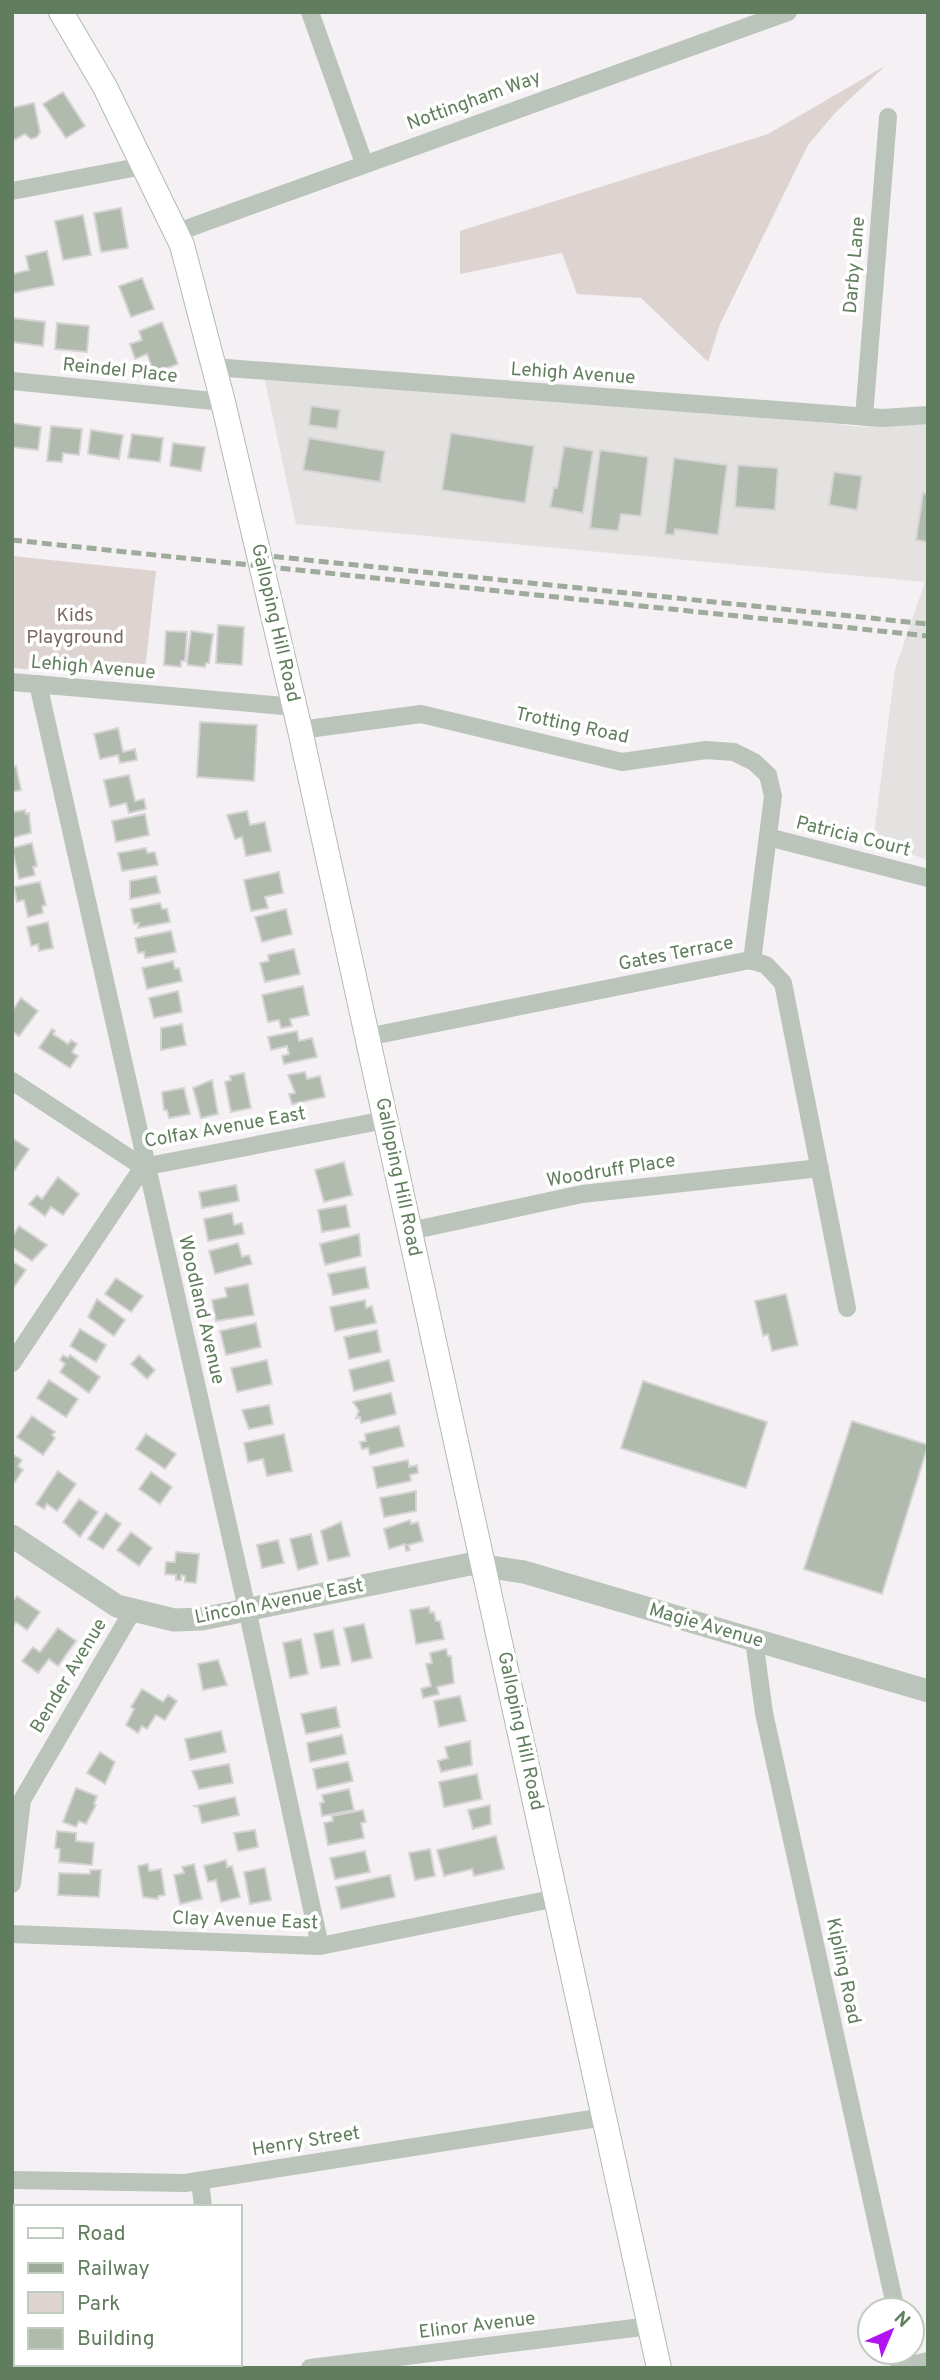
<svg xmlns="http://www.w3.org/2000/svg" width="940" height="2380" font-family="Overpass,sans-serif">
<rect width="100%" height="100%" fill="#f5f0f3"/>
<path fill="#e3e2e1" d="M261,363L863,427L928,414V860L873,841L895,669L925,582L296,524Z"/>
<path fill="#ddd3d1" d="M885,66L835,113L808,145L720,324L708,362L641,298L577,294L562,253L460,274V231L768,134Z
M12,556L156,571L144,679L12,668Z"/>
<path fill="#b0bbae" stroke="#d6d3d5" stroke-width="2" d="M63,92L85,126L66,138L43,104Z
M34,103L40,132L37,137L31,139L25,134L12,141V108Z
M121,208L128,248L101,252L94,213Z
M83,215L91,255L63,260L55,221Z
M47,251L54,285L12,293V274L29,270L26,256Z
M142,278L154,309L131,317L119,286Z
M12,318L45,322L43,346L12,342Z
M162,322L178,364L154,373L147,354L135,359L130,344L142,340L139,331Z
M57,323L89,326L87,352L55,349Z
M311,406L340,410L337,429L309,425Z
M12,423L41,427L38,450L12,447Z
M51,426L82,429L79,455L63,453L62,462L47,461Z
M91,430L123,435L119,459L88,454Z
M451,433L534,446L525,503L442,490Z
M132,434L163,438L160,462L128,458Z
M309,438L385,451L380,482L303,470Z
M173,443L205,447L201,471L170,466Z
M564,446L593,451L583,513L550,507L554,487L557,488Z
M600,450L648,457L641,516L621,514L618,531L590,528Z
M674,458L727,465L718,535L675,529L674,535L665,534Z
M738,465L778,468L775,510L735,507Z
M834,472L862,476L857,510L829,505Z
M923,493L928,494V542L916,540Z
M218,625L244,627L242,665L216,663Z
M166,631L187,632L185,661H181V667L164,665Z
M191,631L213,634L209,663H206L205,667L188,665L187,662Z
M200,722L257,725L254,781L197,777Z
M118,728L123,752L135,749L137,760L120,763L118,755L100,759L94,734Z
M16,766L21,790L12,792V767Z
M129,775L135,801L144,799L146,809L129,813L126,803L110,807L104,780Z
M25,810L26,814L29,813L31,833L12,838V812Z
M247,811L250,825L265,822L271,851L246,856L242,837L235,839L227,815Z
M145,814L149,835L116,842L112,821Z
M32,843L37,866L33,867L35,875L19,879L12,848Z
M146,848L147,853L155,852L158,865L122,871L118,853Z
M279,872L283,893L265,897L268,908L251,911L244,880Z
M156,876L160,893L130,899V881Z
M40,882L46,905L42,906L43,913L28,917L24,900L17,902L14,887Z
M160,903L162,909H167L170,922L138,928L139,923L134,924L131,909Z
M286,909L292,934L262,942L255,917Z
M48,922L53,948L39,951L38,944L31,946L27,927Z
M171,931L176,952L145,958L144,952L138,953L135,938Z
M294,949L300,974L265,982L260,963L269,961L268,955Z
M173,961L175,969L179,968L182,981L147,989L142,968Z
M303,986L309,1015L290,1019L292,1026L281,1028L279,1020L268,1022L262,995Z
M178,991L182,1012L154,1018L149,998Z
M21,998L38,1011L19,1036L12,1031V1011Z
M182,1024L186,1045L161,1050V1028Z
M52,1029L55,1031L53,1034L68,1044L71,1040L77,1044L72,1052L78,1056L70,1068L39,1048Z
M297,1031L299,1041L312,1038L317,1057L284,1064L282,1056L289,1054L287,1046L271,1050L268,1037Z
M305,1072L307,1079L320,1076L325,1097L292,1104L289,1094L295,1093L288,1075Z
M244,1073L251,1108L231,1112L225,1082L231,1080L230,1076Z
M212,1080L218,1114L201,1118L193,1088Z
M184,1088L190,1114L169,1118L167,1110H164L162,1092Z
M12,1138L29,1149L12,1174Z
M344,1162L352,1195L324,1202L315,1170Z
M58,1177L79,1194L63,1215L51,1207L45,1216L29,1204L37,1195L42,1199Z
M236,1185L239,1201L202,1208L199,1192Z
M346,1205L350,1227L322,1232L318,1210Z
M232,1213L234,1225L242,1223L244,1234L208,1241L204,1219Z
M19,1226L47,1245L32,1261L12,1247V1237Z
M359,1234L361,1256L325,1265L320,1244Z
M238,1243L242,1257L249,1255L252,1264L215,1274L209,1251Z
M12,1261L26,1270L14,1287L12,1286Z
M365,1267L369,1288L333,1295L328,1274Z
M116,1278L143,1296L131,1312L105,1294Z
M248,1284L254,1315L216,1321L212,1300L227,1297L225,1288Z
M786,1294L798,1345L772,1351L768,1334L763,1336L755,1301Z
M97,1299L125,1320L114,1336L88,1317Z
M365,1300L366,1308L372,1306L376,1323L335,1331L330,1307Z
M256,1323L261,1347L226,1355L220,1331Z
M80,1329L106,1345L96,1362L70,1346Z
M377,1330L381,1352L349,1359L344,1337Z
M63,1355L68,1358L70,1355L100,1377L89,1393L60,1372L65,1364L60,1360Z
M139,1355L155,1370L147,1379L131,1364Z
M267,1360L272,1384L237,1392L231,1368Z
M389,1360L394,1381L354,1391L349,1370Z
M49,1380L78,1399L66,1417L37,1398Z
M643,1381L767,1422L746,1488L621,1448Z
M391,1393L396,1414L361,1423L360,1417L356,1418L359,1411L353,1402Z
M269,1405L273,1424L249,1429L242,1410Z
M32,1416L55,1432L52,1435L55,1438L43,1455L17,1437Z
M852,1421L928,1445L882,1594L804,1569Z
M399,1426L404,1446L370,1455L368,1448L362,1449L360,1442L366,1441L365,1434Z
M146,1434L176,1454L165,1469L136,1449Z
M284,1434L292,1471L267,1476L263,1459L248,1462L244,1443Z
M12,1454L22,1460L18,1466L23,1470L12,1486Z
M408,1460L409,1467L417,1465L418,1473L410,1475L411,1481L377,1488L373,1467Z
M58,1471L76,1484L57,1511L47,1504L44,1509L36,1504Z
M151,1472L172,1487L160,1504L139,1489Z
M416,1491V1511L384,1517L380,1498Z
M79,1499L98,1512L80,1537L63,1522Z
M106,1513L121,1524L103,1549L88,1539Z
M410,1520L411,1524L418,1522L423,1541L408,1545L410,1550L406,1551L405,1544L389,1549L384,1529Z
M341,1522L350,1556L328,1561L321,1531Z
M131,1532L152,1548L139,1566L117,1550Z
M311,1534L318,1564L298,1570L290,1539Z
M278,1540L284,1563L262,1568L257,1545Z
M176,1552L199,1554L196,1583L185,1582V1576L181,1575V1580H176V1575L165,1574L166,1562H175Z
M17,1596L40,1612L27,1630L16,1622L12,1628V1602Z
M429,1607L430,1613L434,1612L436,1621H440L444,1639L416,1644L410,1610Z
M364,1624L372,1658L352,1662L344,1628Z
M58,1628L76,1641L58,1666L49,1659L38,1673L22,1661L33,1647L40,1652Z
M333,1630L340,1665L321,1668L314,1634Z
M301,1639L308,1674L290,1678L283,1643Z
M446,1649L448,1656H451L454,1683L437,1687L439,1694L423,1698L421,1689L431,1686L426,1664L432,1663L430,1653Z
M218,1660L227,1685L203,1690L198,1664Z
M142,1689L163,1702L168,1695L177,1701L165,1720L156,1715L147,1729L142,1726L138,1733L126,1725L134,1709L131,1707Z
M460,1696L466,1721L439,1727L434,1701Z
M336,1707L340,1727L306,1734L301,1714Z
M221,1731L226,1752L190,1760L185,1739Z
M342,1735L346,1754L310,1762L307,1743Z
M470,1741L472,1765L441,1772L438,1761L448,1758L445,1747Z
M100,1752L115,1762L105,1784L87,1773Z
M348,1762L353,1781L317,1789L313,1769Z
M229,1764L233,1783L199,1789L192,1771Z
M477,1774L482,1799L444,1807L439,1782Z
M76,1788L97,1796L94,1804L96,1805L86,1824L79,1821L76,1827L63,1822Z
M349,1789L354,1810L322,1816L320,1803L324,1802L322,1795Z
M235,1797L239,1815L202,1823L198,1807L195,1806Z
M490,1805L491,1824L473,1829L468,1810Z
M363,1810L366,1822L361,1823L364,1838L328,1845L324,1823L333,1821L332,1816Z
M255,1830L258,1847L238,1851L234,1833Z
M57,1831L76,1833V1841L94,1843L92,1865L59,1862L60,1849L55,1848Z
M496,1836L504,1869L474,1876L472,1869L444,1876L437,1850Z
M430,1849L435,1876L415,1880L409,1853Z
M365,1851L370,1872L335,1879L330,1858Z
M226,1860L227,1867L232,1866L240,1897L221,1902L216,1880L208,1882L204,1866Z
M148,1864L149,1871L161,1869L165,1895L158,1896V1899L143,1897L138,1866Z
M194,1864L202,1899L180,1904L174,1875L184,1873L182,1867Z
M265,1868L271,1900L250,1904L244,1872Z
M90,1870H101L99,1897L58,1895L59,1873L90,1874Z
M390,1875L395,1897L341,1909L336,1887Z"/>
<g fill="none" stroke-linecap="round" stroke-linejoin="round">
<g stroke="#b0bbaf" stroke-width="26">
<path id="secondary" d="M61,12L105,87L182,245L223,402L300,730L659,2368"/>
</g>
<path stroke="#bbc4ba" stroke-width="18" d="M310,12L364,163
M12,191L143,166
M175,233L788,12
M214,367L882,418L928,415
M12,381L223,402
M864,417L888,117
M12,682L295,707
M38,684L247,1609L320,1946
M300,730L421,714L622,762L706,750L734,752L754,762L768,775L773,796L752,961
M768,837L928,878
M367,1037L750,960L766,965L783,983L847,1308
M12,1081L143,1167L385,1120
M410,1231L582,1194L820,1168
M12,1363L143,1167
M754,1640L764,1713L896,2310
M12,1884L22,1800L133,1610
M12,1934L320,1946L557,1898
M12,2180L185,2183L604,2117
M200,2181L203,2207
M221,2364V2368
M310,2368L650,2326
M899,2368L928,2361"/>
<path stroke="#bbc4ba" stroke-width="23" d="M12,1536L117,1606L174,1620L202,1619L470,1564L524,1572L928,1691"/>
<use href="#secondary" stroke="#fff" stroke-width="24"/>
<path stroke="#9daa9c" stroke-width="5" stroke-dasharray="10 5" stroke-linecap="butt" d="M12,540L928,636
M259,555L928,624"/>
</g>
<g text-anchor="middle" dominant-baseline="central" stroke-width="7" stroke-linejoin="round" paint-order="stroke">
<g font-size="19" fill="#607e5d" stroke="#fff">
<text transform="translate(474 101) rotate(-20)">Nottingham Way</text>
<text transform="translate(855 265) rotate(-85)">Darby Lane</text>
<text transform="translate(120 371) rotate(6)">Reindel Place</text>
<text transform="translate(573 374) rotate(4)">Lehigh Avenue</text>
<text transform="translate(275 623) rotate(77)">Galloping Hill Road</text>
<text transform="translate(93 668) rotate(5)">Lehigh Avenue</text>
<text transform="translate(572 726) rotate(12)">Trotting Road</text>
<text transform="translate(853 837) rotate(14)">Patricia Court</text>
<text transform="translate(676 954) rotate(-11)">Gates Terrace</text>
<text transform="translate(225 1128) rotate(-10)">Colfax Avenue East</text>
<text transform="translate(611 1171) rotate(-9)">Woodruff Place</text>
<text transform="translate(398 1177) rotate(78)">Galloping Hill Road</text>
<text transform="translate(201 1310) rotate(77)">Woodland Avenue</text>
<text transform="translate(279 1602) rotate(-11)">Lincoln Avenue East</text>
<text transform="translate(706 1626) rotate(16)">Magie Avenue</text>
<text transform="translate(69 1676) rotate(-59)">Bender Avenue</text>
<text transform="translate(520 1731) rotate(78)">Galloping Hill Road</text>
<text transform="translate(245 1921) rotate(2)">Clay Avenue East</text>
<text transform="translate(843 1971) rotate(78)">Kipling Road</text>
<text transform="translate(306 2142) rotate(-9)">Henry Street</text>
<text transform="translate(477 2326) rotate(-7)">Elinor Avenue</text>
</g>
<g font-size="19" fill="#7b6861" stroke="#fff">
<text x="75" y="616">Kids<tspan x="75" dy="22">Playground</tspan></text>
</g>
</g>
<rect width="940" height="2380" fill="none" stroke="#607e5d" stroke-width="28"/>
<rect x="14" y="2205" width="228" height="161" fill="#ffffff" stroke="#bfcbbe" stroke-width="2"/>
<rect x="28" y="2228" width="35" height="10" fill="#ffffff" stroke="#bfcbbe" stroke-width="2"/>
<text x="77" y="2240" font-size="21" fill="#607e5d">Road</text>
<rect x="28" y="2263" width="35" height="10" fill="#9daa9c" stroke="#bfcbbe" stroke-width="2"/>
<text x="77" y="2275" font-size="21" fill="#607e5d">Railway</text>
<rect x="28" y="2292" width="35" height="21" fill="#ddd3d1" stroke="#bfcbbe" stroke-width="2"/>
<text x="77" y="2310" font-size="21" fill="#607e5d">Park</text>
<rect x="28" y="2328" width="35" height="21" fill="#b0bbae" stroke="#bfcbbe" stroke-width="2"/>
<text x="77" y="2345" font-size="21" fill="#607e5d">Building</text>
<g transform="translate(891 2331) rotate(44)"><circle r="33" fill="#ffffff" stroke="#bfcbbe" stroke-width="2"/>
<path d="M0-5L12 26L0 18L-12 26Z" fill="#b214f1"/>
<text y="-10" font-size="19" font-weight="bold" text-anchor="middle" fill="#607e5d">N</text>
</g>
</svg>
